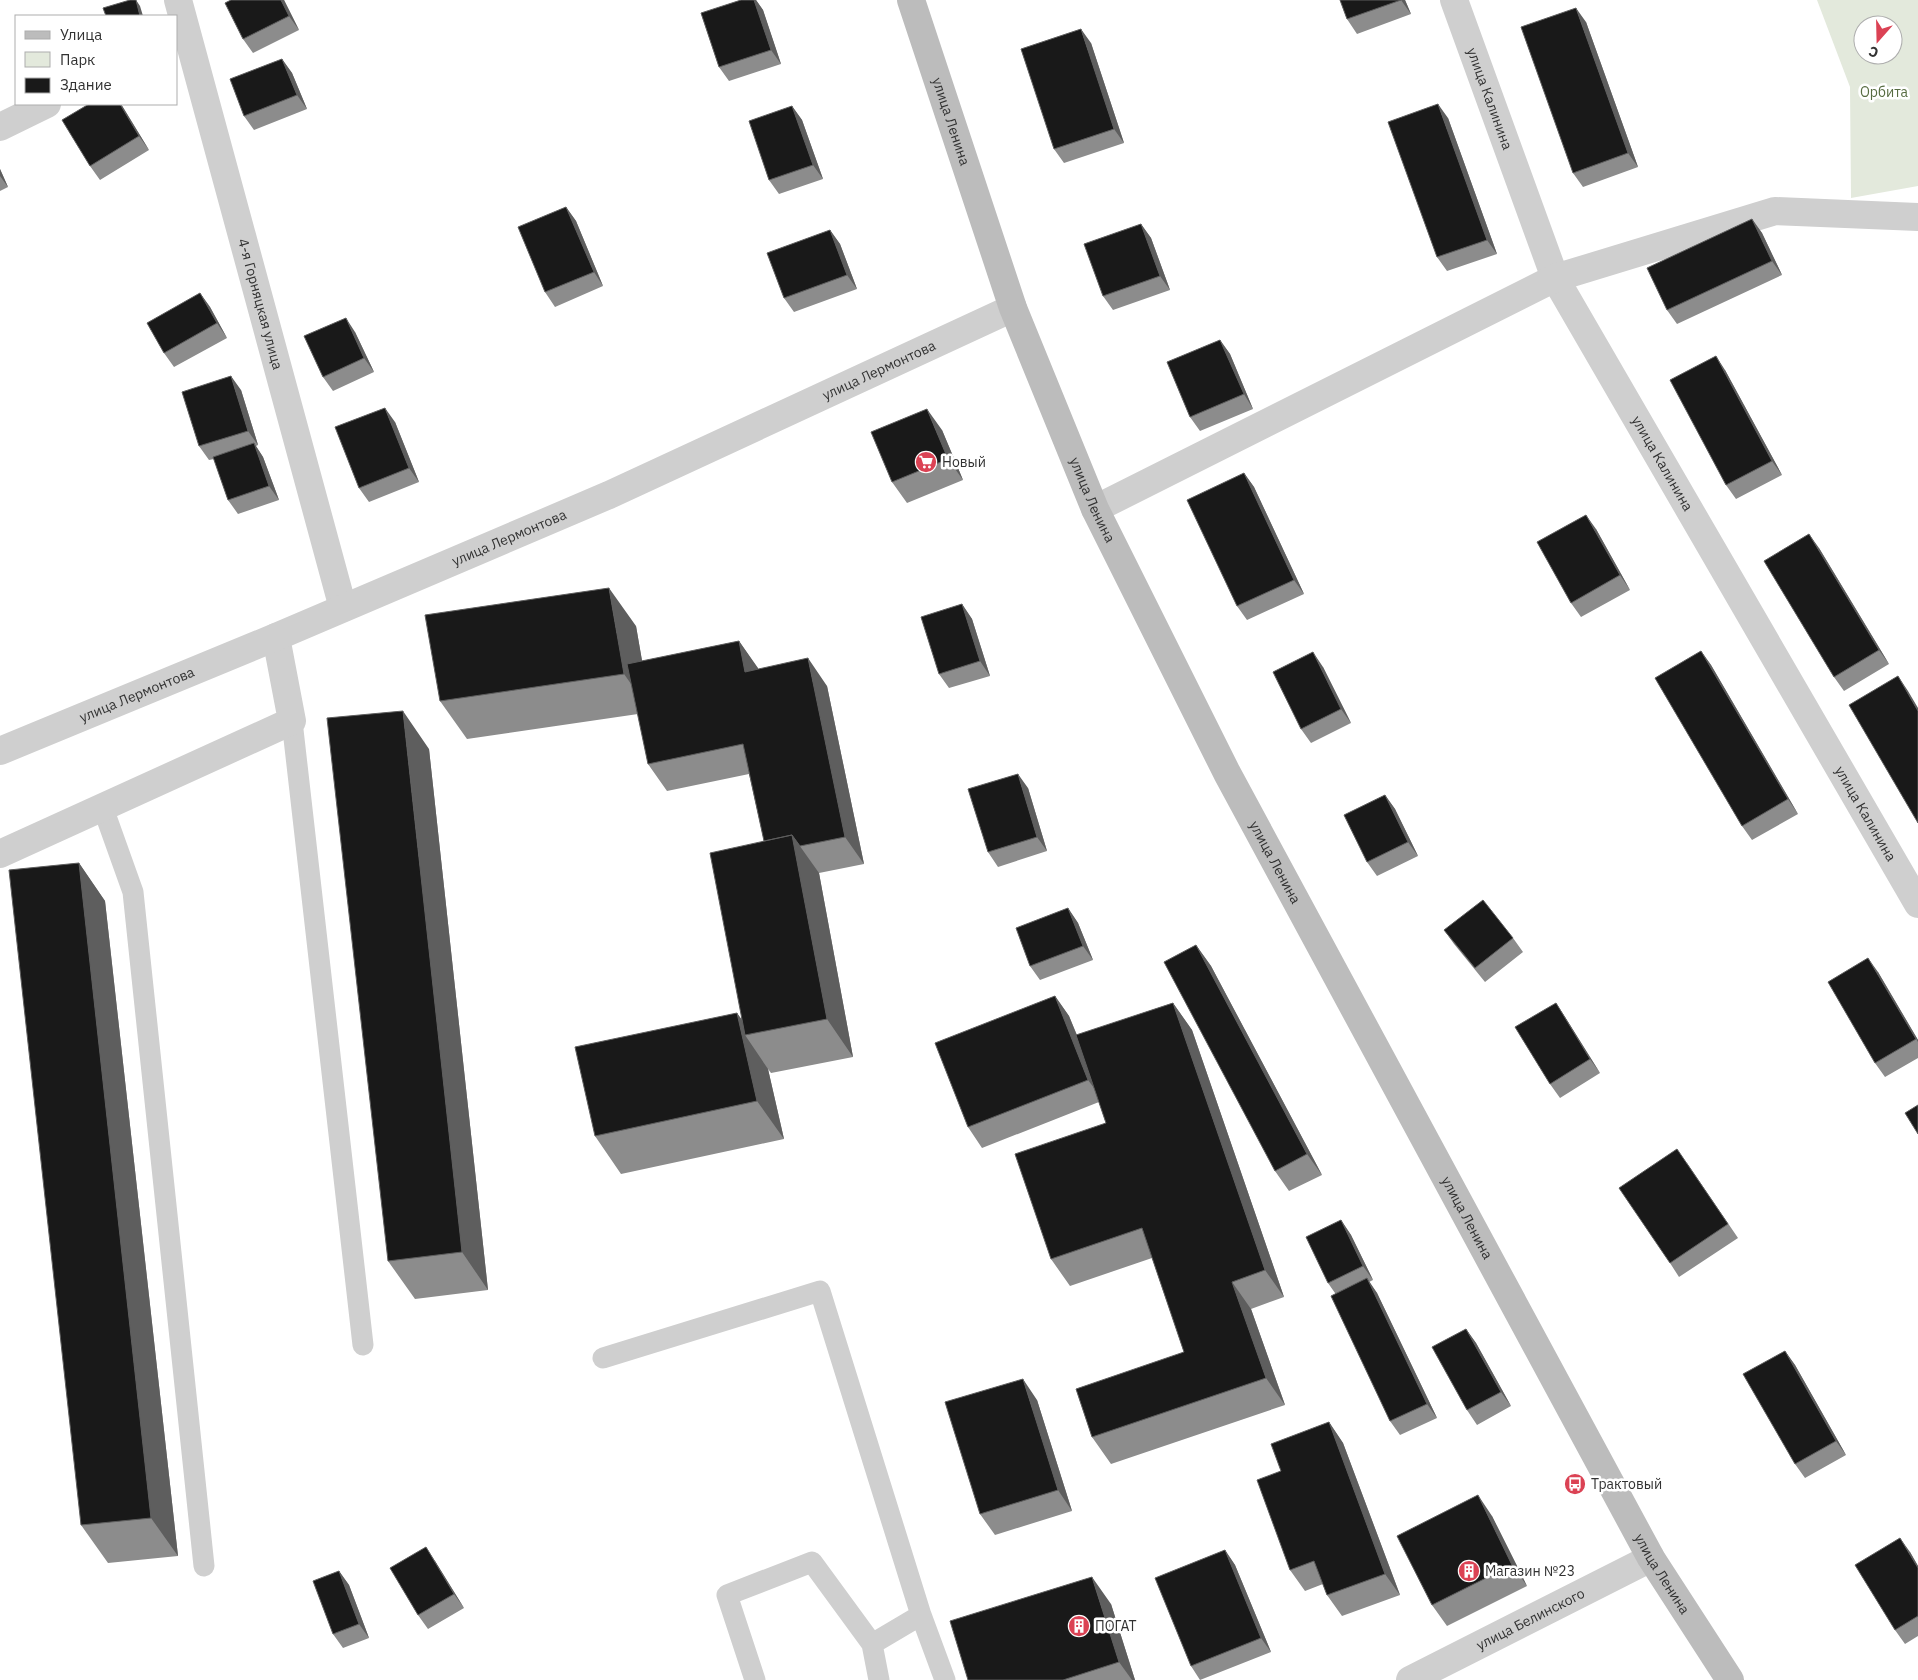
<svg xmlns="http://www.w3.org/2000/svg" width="1918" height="1680" font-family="'IBM Plex Sans',sans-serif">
<rect width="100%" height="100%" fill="#fff"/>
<path fill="#e3e9dc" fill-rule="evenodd" d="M1817,0H1918V186L1851,198L1850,87ZM1863,25H1893V55H1863Z"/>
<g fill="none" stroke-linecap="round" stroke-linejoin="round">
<path stroke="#cfcfcf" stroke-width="21" d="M292,721L363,1345
M103,808L133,892L204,1566
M603,1358L820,1291L921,1615
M872,1644L921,1615L945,1680
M755,1680L727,1595L812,1562L872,1644L879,1680"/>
<g stroke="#cfcfcf" stroke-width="28">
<path id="s1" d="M178,0L343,608"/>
<path id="s2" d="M1454,0L1555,278L1918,904"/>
<path d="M0,127L47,104"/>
<path d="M1095,509L1555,278L1775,211L1918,217"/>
<path d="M0,854L292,721L276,637"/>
<path id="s3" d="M1410,1680L1651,1558"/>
</g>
<path stroke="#cfcfcf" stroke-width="28" id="s4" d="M0,751L276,637L609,495L1013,308"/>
<path stroke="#bcbcbc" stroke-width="28" id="s5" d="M911,0L1013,308L1095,509L1227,773L1651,1558L1730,1680"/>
</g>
<path fill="#8c8c8c" d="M284,0L299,30L253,53L243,39Z
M741,0H756L763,10L781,64L729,81L719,67Z
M1340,0H1405L1411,14L1357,34L1347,19Z
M1586,22L1638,167L1583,187L1573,173Z
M1091,43L1124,143L1064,163L1054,149Z
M282,59L292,73L307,109L254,130L244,116Z
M89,104H121L149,150L100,180L90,166Z
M792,106L802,120L823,179L779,194L769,180Z
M1448,118L1497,254L1447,271L1437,257Z
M0,169L8,187L0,191Z
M566,207L576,221L603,286L555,307L545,292Z
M1752,219L1762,233L1782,275L1677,324L1667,310Z
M1141,224L1151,238L1170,290L1113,310L1103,296Z
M830,230L840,244L857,289L794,312L784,298Z
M200,293L210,307L227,338L174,367L164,353Z
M355,332L374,372L333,391L323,377Z
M1220,340L1230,354L1253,409L1200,431L1190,417Z
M1725,370L1782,475L1736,499L1726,485Z
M241,390L258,445L256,446L263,457L279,500L238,514L228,500L214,459L209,460L199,446Z
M395,422L419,482L369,502L359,488Z
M942,430L963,480L907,503L892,482Z
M1244,473L1254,487L1304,594L1247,620L1237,606Z
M1596,529L1630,590L1581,617L1571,603Z
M1819,548L1889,664L1844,691L1834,677Z
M962,604L972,619L990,676L949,688L939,674Z
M636,626L642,661L739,641L758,669L827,686L864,864L819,873L853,1057L771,1073L768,1069L784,1139L621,1174L595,1136L737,1013L741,1019L764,841L749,774L667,791L648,764L638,714L467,739L440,701Z
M1701,651L1711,665L1798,814L1752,840L1742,826Z
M1323,667L1351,723L1311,743L1301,729Z
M429,749L488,1290L415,1299L388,1261Z
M1028,788L1047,851L998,867L988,852Z
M1385,795L1395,809L1418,856L1377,876L1367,862Z
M79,863L105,901L178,1556L108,1563L81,1525Z
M1068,908L1078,923L1093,960L1040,980L1030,966Z
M1444,930L1513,938L1523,952L1485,982L1454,944Z
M1196,945L1211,966L1322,1175L1289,1191L1275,1171Z
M1878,972L1918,1040V1058L1885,1077L1875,1063Z
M1055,996L1069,1016L1077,1035L1173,1003L1192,1030L1284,1297L1251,1309L1285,1405L1111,1464L1092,1437L1184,1352L1152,1258L1070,1286L1051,1259L1106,1123L1099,1102L982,1148L968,1127Z
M1556,1003L1565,1017L1600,1073L1560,1098L1550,1084Z
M1687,1163L1738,1238L1679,1277L1670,1263Z
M1341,1220L1351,1235L1373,1280L1369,1282L1377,1293L1437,1418L1400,1435L1390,1421L1335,1293L1328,1283Z
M1466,1329L1476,1343L1511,1406L1477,1425L1467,1410Z
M1785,1351L1795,1365L1846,1455L1805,1478L1795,1464Z
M1037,1400L1072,1511L995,1535L980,1514Z
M1329,1422L1343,1443L1400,1595L1342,1616L1327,1595L1323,1584L1305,1591L1290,1570L1281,1471Z
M1492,1516L1527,1586L1447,1626L1432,1605Z
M1225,1550L1235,1565L1271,1652L1200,1680L1191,1666Z
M1910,1552L1918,1566V1636L1905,1644L1895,1630Z
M435,1561L464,1608L428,1629L418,1615Z
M339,1571L349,1585L369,1638L343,1648L333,1634Z
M1111,1604L1135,1680H968Z"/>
<path fill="#5e5e5e" d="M136,0L140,6L143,16H140Z
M281,0H284L299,30L289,16Z
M754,0H756L763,10L781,64L771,50Z
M1401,0H1405L1411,14Z
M1576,8L1586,22L1638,167L1628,153Z
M1081,29L1091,43L1124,143L1114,129Z
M282,59L292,73L307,109L297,95Z
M120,104H121L149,150L139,136Z
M1438,104L1448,118L1497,254L1487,240Z
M792,106L802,120L823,179L813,165Z
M0,169L8,187L0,176Z
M566,207L576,221L603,286L594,272Z
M1752,219L1762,233L1782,275L1772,261Z
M1141,224L1151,238L1170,290L1160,276Z
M830,230L840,244L857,289L847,275Z
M200,293L210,307L227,338L217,323Z
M346,318L355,332L374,372L364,358Z
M1220,340L1230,354L1253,409L1244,394Z
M1716,356L1725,370L1782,475L1772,461Z
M231,376L241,390L258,445L248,431Z
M385,408L395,422L419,482L409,468Z
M927,409L942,430L963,480L948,459Z
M254,443L263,457L279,500L269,486Z
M1244,473L1254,487L1304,594L1294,580Z
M1586,515L1596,529L1630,590L1620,575Z
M1809,534L1819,548L1889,664L1879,650Z
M609,588L636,626L651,712L624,674Z
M962,604L972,619L990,676L980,661Z
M739,641L758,668L764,699L745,672Z
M1701,651L1711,665L1798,814L1788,799Z
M1313,652L1323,667L1351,723L1341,709Z
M808,658L827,686L864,864L845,837Z
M1898,676L1908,691L1918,708V711Z
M403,711L429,749L488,1290L462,1252Z
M1018,774L1028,788L1047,851L1037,837Z
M1385,795L1395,809L1418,856L1408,842Z
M792,835L819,873L853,1057L827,1019Z
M79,863L105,901L178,1556L151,1518Z
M1068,908L1078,923L1093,960L1083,946Z
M1196,945L1211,966L1322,1175L1307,1154Z
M1868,958L1878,972L1918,1040V1042Z
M1055,996L1069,1016L1103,1100L1088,1080Z
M1173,1003L1192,1030L1284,1297L1265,1270Z
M1556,1003L1565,1017L1600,1073L1590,1059Z
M737,1013L752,1034L745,1035L768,1069L784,1139L757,1101Z
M1341,1220L1351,1235L1373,1280L1363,1266Z
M1367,1278L1377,1293L1437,1418L1427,1404Z
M1232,1282L1251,1309L1285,1405L1266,1378Z
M1466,1329L1476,1343L1511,1406L1501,1392Z
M1785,1351L1795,1365L1846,1455L1836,1441Z
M1023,1379L1037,1400L1072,1511L1058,1490Z
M1329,1422L1343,1443L1400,1595L1385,1574Z
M1478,1495L1492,1516L1527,1586L1512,1565Z
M1900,1538L1910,1552L1918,1566V1568Z
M426,1547L435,1561L464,1608L454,1594Z
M1225,1550L1235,1565L1271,1652L1261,1638Z
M339,1571L349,1585L369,1638L359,1624Z
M1092,1577L1111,1604L1135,1680H1132L1119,1662Z"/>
<path fill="#191919" stroke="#5e5e5e" d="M130,0H136L140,16H106L103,8Z
M231,0H281L289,16L243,39L225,3Z
M741,0H754L771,50L719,67L701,13Z
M1340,0H1401L1347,19Z
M1576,8L1628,153L1573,173L1521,27Z
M1081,29L1114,129L1054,149L1021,49Z
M282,59L297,95L244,116L230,79Z
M89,104H120L139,136L90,166L62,120Z
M1438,104L1487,240L1437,257L1388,122Z
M792,106L813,165L769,180L749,121Z
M566,207L594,272L545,292L518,227Z
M1752,219L1772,261L1667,310L1647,268Z
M1141,224L1160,276L1103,296L1084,244Z
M830,230L847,275L784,298L767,253Z
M200,293L217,323L164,353L147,323Z
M346,318L364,358L323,377L304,336Z
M1220,340L1244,394L1190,417L1167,362Z
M1716,356L1772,461L1726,485L1670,380Z
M231,376L248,431L199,446L182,392Z
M385,408L409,468L359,488L335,427Z
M927,409L948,459L892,482L871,432Z
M254,443L269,486L228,500L213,457Z
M1244,473L1294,580L1237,606L1187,500Z
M1586,515L1620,575L1571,603L1537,542Z
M1809,534L1879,650L1834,677L1764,561Z
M609,588L624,674L440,701L425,615Z
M962,604L980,661L939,674L921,617Z
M739,641L745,672L808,658L845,837L800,846L792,835L764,841L743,744L648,764L627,664Z
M1701,651L1788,799L1742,826L1655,678Z
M1313,652L1341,709L1301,729L1273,672Z
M1898,676L1918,711V823L1849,705Z
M403,711L462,1252L388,1261L327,718Z
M1018,774L1037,837L988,852L968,789Z
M1385,795L1408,842L1367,862L1344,815Z
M792,835L827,1019L745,1035L710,853Z
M79,863L151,1518L81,1525L9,870Z
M1483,900L1513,938L1475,968L1444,930Z
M1068,908L1083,946L1030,966L1016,928Z
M1196,945L1307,1154L1275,1171L1164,962Z
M1868,958L1916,1039L1875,1063L1828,982Z
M1055,996L1088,1080L968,1127L935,1043Z
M1173,1003L1265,1270L1232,1282L1266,1378L1092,1437L1076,1389L1184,1352L1142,1228L1051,1259L1015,1154L1106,1123L1076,1035Z
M1556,1003L1590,1059L1550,1084L1515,1027Z
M737,1013L757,1101L595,1136L575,1047Z
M1918,1105V1134L1905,1113Z
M1677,1149L1728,1224L1670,1263L1619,1188Z
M1341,1220L1363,1266L1328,1283L1306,1237Z
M1367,1278L1427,1404L1390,1421L1331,1296Z
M1466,1329L1501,1392L1467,1410L1432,1347Z
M1785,1351L1836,1441L1795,1464L1743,1374Z
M1023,1379L1058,1490L980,1514L945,1402Z
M1329,1422L1385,1574L1327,1595L1314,1561L1290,1570L1257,1480L1281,1471L1271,1444Z
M1478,1495L1512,1565L1432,1605L1397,1536Z
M1900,1538L1918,1568V1616L1895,1630L1855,1565Z
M426,1547L454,1594L418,1615L390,1568Z
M1225,1550L1261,1638L1191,1666L1155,1578Z
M339,1571L359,1624L333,1634L313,1581Z
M1092,1577L1119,1662L1063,1680H968L950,1621Z"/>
<defs>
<g id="supermarket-disc" transform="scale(1.125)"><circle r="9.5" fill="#db4254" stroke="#fff"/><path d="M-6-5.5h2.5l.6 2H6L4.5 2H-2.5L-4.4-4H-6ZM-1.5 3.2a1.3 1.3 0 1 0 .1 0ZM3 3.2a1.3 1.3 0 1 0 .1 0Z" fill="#fff"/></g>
<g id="bus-disc" transform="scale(1.125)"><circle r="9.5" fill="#db4254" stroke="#fff"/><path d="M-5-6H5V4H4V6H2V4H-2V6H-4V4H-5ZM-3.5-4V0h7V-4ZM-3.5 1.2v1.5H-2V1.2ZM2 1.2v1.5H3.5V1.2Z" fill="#fff"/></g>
<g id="building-disc" transform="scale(1.125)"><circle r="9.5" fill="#db4254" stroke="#fff"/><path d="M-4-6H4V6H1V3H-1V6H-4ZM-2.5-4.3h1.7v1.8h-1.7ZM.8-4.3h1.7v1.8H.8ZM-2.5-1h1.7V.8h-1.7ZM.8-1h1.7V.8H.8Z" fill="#fff"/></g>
</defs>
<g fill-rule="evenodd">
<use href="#supermarket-disc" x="926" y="462"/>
<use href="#bus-disc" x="1575" y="1484"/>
<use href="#building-disc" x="1469" y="1571"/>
<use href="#building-disc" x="1079" y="1626"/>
</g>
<g text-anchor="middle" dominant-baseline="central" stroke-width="5" stroke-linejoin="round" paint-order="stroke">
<g font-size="14" fill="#576c41" stroke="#fff">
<text x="1884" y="92">Орбита</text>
</g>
<g font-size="14" fill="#323232" stroke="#fff">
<text stroke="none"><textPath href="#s2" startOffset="105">улица Калинина</textPath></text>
<text stroke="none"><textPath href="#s5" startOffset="128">улица Ленина</textPath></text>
<text stroke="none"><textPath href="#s1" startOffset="315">4-я Горняцкая улица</textPath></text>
<text stroke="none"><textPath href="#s4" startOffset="958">улица Лермонтова</textPath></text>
<text stroke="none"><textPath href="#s2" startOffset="510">улица Калинина</textPath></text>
<text stroke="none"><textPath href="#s5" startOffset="532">улица Ленина</textPath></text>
<text stroke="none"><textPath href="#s4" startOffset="552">улица Лермонтова</textPath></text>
<text stroke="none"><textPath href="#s4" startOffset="148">улица Лермонтова</textPath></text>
<text stroke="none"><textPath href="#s2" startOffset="915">улица Калинина</textPath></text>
<text stroke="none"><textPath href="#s5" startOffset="938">улица Ленина</textPath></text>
<text stroke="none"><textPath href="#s5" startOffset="1342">улица Ленина</textPath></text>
<text stroke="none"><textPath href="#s5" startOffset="1748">улица Ленина</textPath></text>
<text stroke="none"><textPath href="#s3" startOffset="135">улица Белинского</textPath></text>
</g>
<g font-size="14" fill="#323232" stroke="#fff" text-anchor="start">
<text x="942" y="462">Новый</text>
<text x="1591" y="1484">Трактовый</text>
<text x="1485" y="1571">Магазин №23</text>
<text x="1095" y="1626">ПОГАТ</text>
</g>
</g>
<rect x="15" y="15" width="162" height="90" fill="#ffffff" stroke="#adadad"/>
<rect x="25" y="31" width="25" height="8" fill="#bcbcbc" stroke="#adadad"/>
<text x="60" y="40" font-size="15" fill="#323232">Улица</text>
<rect x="25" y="52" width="25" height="15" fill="#e3e9dc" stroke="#adadad"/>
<text x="60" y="65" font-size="15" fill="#323232">Парк</text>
<rect x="25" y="78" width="25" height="15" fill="#191919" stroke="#adadad"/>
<text x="60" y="90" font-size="15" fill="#323232">Здание</text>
<g transform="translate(1878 40) rotate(200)"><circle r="24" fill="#ffffff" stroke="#adadad"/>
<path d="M0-4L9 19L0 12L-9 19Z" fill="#db4254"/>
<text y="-8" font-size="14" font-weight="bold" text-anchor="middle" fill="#323232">С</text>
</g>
</svg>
